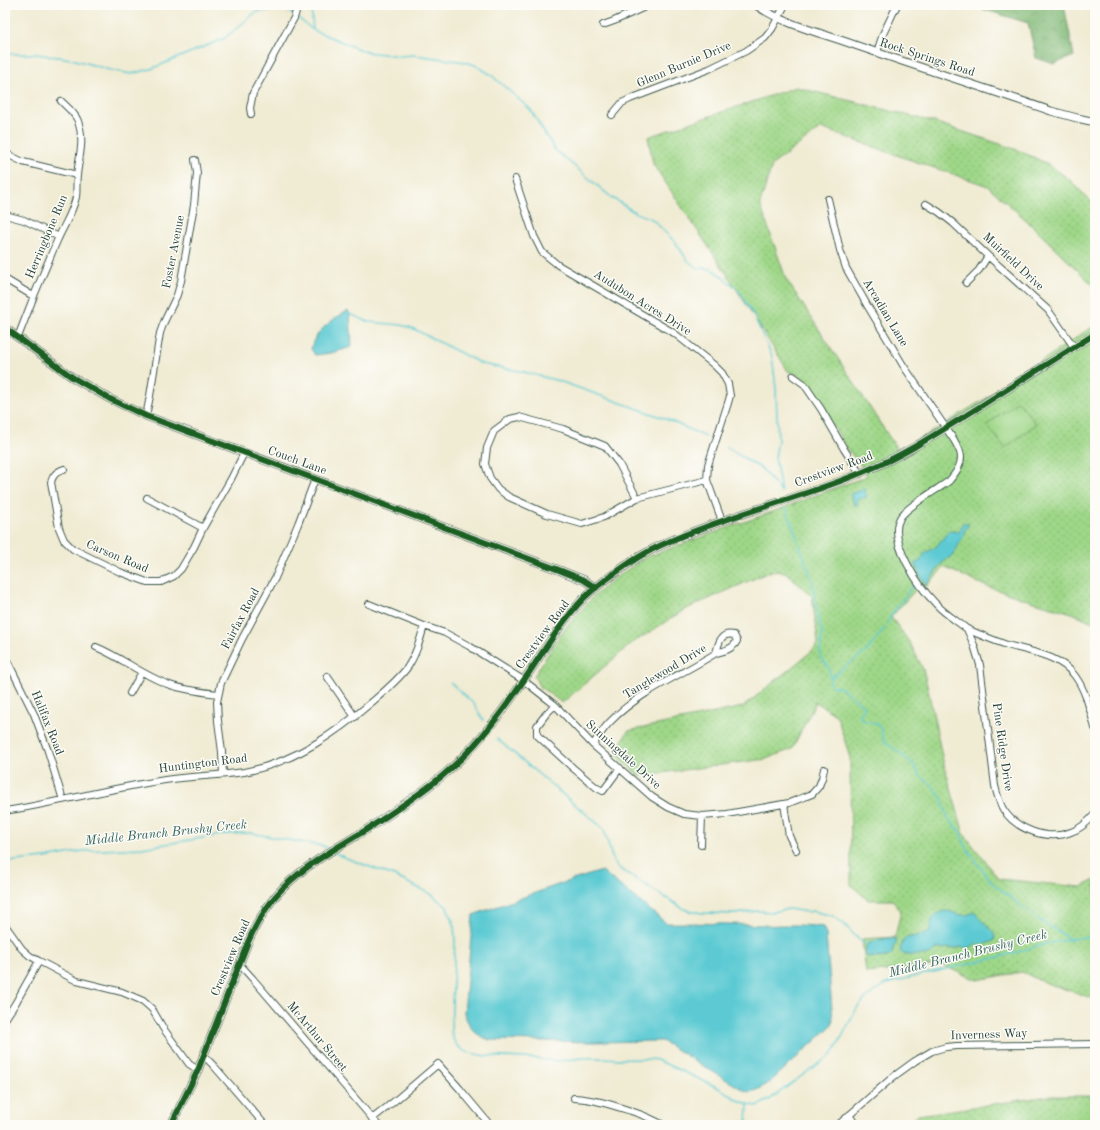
<svg xmlns="http://www.w3.org/2000/svg" width="1100" height="1130" font-family="'Old Standard TT',serif">
<defs>
<pattern id="grass-dots" width="8" height="8" patternUnits="userSpaceOnUse"><rect width="8" height="8" fill="#9fd788"/><path d="M2 2h.1M6 6h.1" fill="none" stroke="#88b976" stroke-width="1.8" stroke-linecap="round"/></pattern>
<pattern id="forest-crowns" width="20" height="18" patternUnits="userSpaceOnUse"><rect width="20" height="18" fill="#7fb874"/><path d="M2 6a3 3 0 1 1 6 0M12 15a3 3 0 1 1 6 0" fill="none" stroke="#679760"/></pattern>
</defs>
<rect width="100%" height="100%" fill="#fdfcf7"/>
<filter id="ink" filterUnits="userSpaceOnUse"><feTurbulence type="fractalNoise" baseFrequency=".025" numOctaves="2"/><feDisplacementMap in="SourceGraphic" scale="8" xChannelSelector="R" yChannelSelector="G"/><feConvolveMatrix kernelMatrix="1 2 1 2 8 2 1 2 1" color-interpolation-filters="sRGB"/></filter>
<filter id="wash" filterUnits="userSpaceOnUse"><feTurbulence type="fractalNoise" baseFrequency=".012" numOctaves="4" result="noise"/><feDisplacementMap in="SourceGraphic" scale="16" xChannelSelector="R" yChannelSelector="G"/><feGaussianBlur stdDeviation="0.9" result="paint"/><feColorMatrix in="noise" values="0 0 0 0 0 0 0 0 0 0 0 0 0 0 0 0 0 1.4 0 .05"/><feComposite in="paint" operator="in"/></filter>
<g filter="url(#wash)">
<rect width="100%" height="100%" fill="#f0ebd3"/>
<path fill="url(#grass-dots)" stroke="#5f8a5e" d="M796,87L934,122L1018,150L1048,164L1070,180L1095,205V287L1026,220L988,186L905,158L821,128L772,165L760,204L786,279L899,452L993,394L1095,325V623L1072,613L1024,599L983,585L944,567L927,586L917,588L891,617L910,643L923,669L929,694L943,761L964,834L999,879L1081,887L1095,880V999L1046,983L1022,972L977,980L941,965L866,973L862,939L895,937L901,911L892,900H868L851,885L850,758L837,716L816,702L792,749L766,759L639,776L615,753L628,731L743,707L813,650L818,643L812,596L785,572L771,571L684,610L631,644L562,703L539,686L534,676L564,629L579,612L594,596L612,580L646,557L772,512L867,476L864,469L848,450L804,378L788,371L730,279L653,164L648,137Z
M1049,1096H1095V1125H904L918,1115Z"/>
<path fill="url(#forest-crowns)" stroke="#4f7a54" d="M969,5H1064L1074,56L1054,64L1036,58L1028,23Z"/>
<path fill="#9fd788" stroke="#5f8a5e" d="M1018,401L1036,424L1005,448L987,425Z"/>
<path fill="#5dcad3" stroke="#3e8484" d="M348,311L350,314L352,347L331,353L315,355L311,349C312,346 312,343 314,340C319,329 337,316 348,311Z
M864,489L867,497L857,500L858,504L856,505H854L850,494Z
M963,523L969,524L964,532L963,537L953,555L943,562L926,585L920,576L915,564L920,561L925,553L936,547L948,532L950,531L959,532Z
M602,871L666,923C700,923 733,924 766,925C772,926 777,925 783,925C797,925 810,925 823,927L826,934L833,1022L830,1027L769,1083L757,1090L750,1092L745,1091L662,1041L591,1042L489,1040C473,1033 471,1030 464,1013L473,915L566,882Z
M945,911C953,911 959,916 965,915C968,915 971,913 974,912L993,932L995,937L994,941L985,944H976L970,947L966,948L962,947L957,948L936,949L930,955H905L900,951C901,946 902,943 905,938L922,935L930,932C931,921 932,913 945,911Z
M887,938H893L897,940L894,947L893,948C893,949 893,953 892,954C888,959 871,958 866,956L865,950L867,945L874,941Z"/>
<g fill="none" stroke-linecap="round" stroke-linejoin="round">
<path stroke="#5dcad3" stroke-width="1.5" d="M311,5L313,30
M298,18L313,30L366,52L400,56L414,55L466,62L475,65L490,74L530,109L555,150L611,197L636,213L652,219L676,243L688,261L698,268L712,269L734,286L742,295L746,303L753,314L772,356L776,388L777,419L778,441L775,457L781,492
M5,54H36L72,59L110,70L131,74L151,69L225,38L256,12L284,9L293,14
M350,314L369,322L401,325L412,328L482,364L524,372L559,381L664,418L706,437
M726,447L762,469L780,490
M786,508L812,580L819,622L822,632L820,653L821,658L829,667C829,673 831,678 830,684L835,687H840L865,707L860,715V718C868,725 875,719 880,728C883,731 882,737 884,741L900,753L913,764L920,776L933,786L936,791L941,797L948,818L958,829L968,850L992,883L1028,911
M887,624C892,611 898,607 905,597C908,592 910,588 914,584
M831,678L842,669L867,651L875,640L885,628
M451,683L474,704L483,720
M497,739L604,829L612,857L617,867L684,909L689,911L703,913L736,914L758,911L772,912L789,909L807,912L813,911L833,916L844,924L858,939L867,945
M334,852L341,856L394,876L431,894L447,907L454,924L455,940L451,1030C452,1037 455,1045 461,1049C471,1057 510,1057 524,1058C535,1057 546,1061 558,1061C566,1060 574,1059 583,1058C596,1057 610,1059 623,1059C635,1060 646,1058 657,1060L717,1087L738,1100L748,1104L757,1106L769,1100L814,1067L829,1057L835,1050L857,1008L867,997L886,984L916,976L999,957L1049,943L1085,937H1095
M5,862L45,858L83,851L142,848L226,834L250,833L323,846L329,849
M1032,914L1038,919L1072,940
M747,1125L748,1104"/>
</g>
</g>
<g filter="url(#ink)">
<g fill="none" stroke-linecap="round" stroke-linejoin="round">
<g stroke="#3e574c" stroke-width="8">
<path id="minor" d="M603,25L614,21L649,5
M877,52L883,34L897,5
M251,114L250,108L253,93L294,18L298,5
M612,115L622,103L630,99L709,69L746,51L765,38L772,29L785,5
M5,153L23,162L77,175
M515,179L534,236L542,252L558,265L674,333L714,365L722,373L728,384L730,396L728,403L708,465L707,480L722,521
M828,199L840,250L846,268L867,305L903,365L954,440C956,444 959,448 960,452C964,463 955,474 949,481C937,490 906,507 900,518C887,541 920,588 936,604C945,614 957,621 967,629
M926,204L939,212L953,223L988,256L1048,310L1074,347
M5,215L24,220L59,237
M5,279L33,296
M966,283L979,270L988,256
M18,337C30,305 43,273 57,241C63,227 73,212 76,197C77,190 76,182 77,175C79,156 85,141 78,121C75,113 67,107 61,101
M793,376L804,384L821,409L844,449L860,474
M146,416L150,396L160,333L164,322L177,295L181,281L194,205L197,173L195,160
M64,469C56,472 53,475 51,482L59,528L64,540L73,549L120,572L147,582H161L174,576L181,569L194,547L203,528L231,479L244,453
M147,498L203,528
M637,498L619,464L605,446L563,429L519,417L510,419L494,431L487,448L485,464L490,478L498,489L509,497L547,514L582,524L604,517L637,498L707,480
M369,604L424,626
M96,647C121,657 143,676 170,685C185,690 202,692 218,694
M5,656L34,714L48,751L63,800
M327,676L355,717
M130,693L142,672
M555,705L546,714L537,726V735L573,768L597,788L603,791L620,768
M1095,728C1090,710 1086,691 1075,676C1060,655 1031,652 1007,645C993,640 980,635 967,629L974,645L980,665L995,786C997,794 999,802 1003,809C1016,830 1048,841 1071,832C1080,829 1089,821 1095,814
M593,745C599,736 604,727 612,720C639,692 683,674 716,653C724,651 733,649 737,641L734,635C720,632 719,643 716,653
M223,774L222,752L218,721L217,702L221,683L242,639L275,578L298,524L315,479
M784,804L789,836L796,850
M5,811C59,802 112,788 165,780C191,776 218,776 244,772C293,763 336,733 372,702C385,691 397,681 407,668C416,655 420,640 424,626L445,633L469,646L523,680L555,705L593,745L652,797L668,807L684,814L702,816L727,814L789,803L812,794L819,786L822,778L824,769
M701,845L702,816
M5,925L22,949L30,956L39,961L15,1004L5,1019
M39,961L77,981L122,992L143,1001L152,1009L163,1028L189,1064L198,1070
M239,966L243,968L253,979L378,1125
M203,1055L214,1066L265,1125
M574,1098C594,1099 612,1105 631,1111C643,1115 653,1119 663,1125
M849,1115L856,1125
M372,1119L397,1099L438,1064L460,1089L490,1125
M838,1125L893,1077L915,1061L932,1051L946,1047L957,1046L1095,1044"/>
</g>
<g stroke="#3e574c" stroke-width="9">
<path id="tertiary" d="M756,5C783,24 821,33 852,44C918,67 985,88 1051,111L1077,118L1095,122
M5,328L72,377L110,399L146,416L559,570L584,580L596,588
M171,1125L198,1070L248,942C257,922 268,903 283,888C307,864 338,847 366,830C392,813 417,796 441,777C474,750 500,716 524,680C543,652 561,622 584,598C598,584 615,573 631,562C653,547 678,537 703,528C758,507 816,493 870,469C906,454 939,432 973,411C1013,385 1054,360 1095,334"/>
</g>
<use href="#minor" stroke="#fff" stroke-width="6"/>
<use href="#tertiary" stroke="#fff" stroke-width="7"/>
<g stroke="#fdfcf7" stroke-width="8">
<path id="cycleway" d="M5,328L72,377L110,399L146,416L559,570L584,580L596,588
M171,1125L198,1070L248,942C257,922 268,903 283,888C307,864 338,847 366,830C392,813 417,796 441,777C474,750 500,716 524,680C543,652 561,622 584,598C598,584 615,573 631,562C653,547 678,537 703,528C758,507 816,493 870,469C906,454 939,432 973,411C1013,385 1054,360 1095,334"/>
</g>
<use href="#cycleway" stroke="#1b5e20" stroke-width="6"/>
</g>
</g>
<g text-anchor="middle" dominant-baseline="central" stroke-width="3" stroke-linejoin="round" paint-order="stroke">
<g font-size="12" fill="#1f3d34" stroke="#fdfcf7">
<text transform="translate(927 58) rotate(18)">Rock Springs Road</text>
<text transform="translate(684 65) rotate(-23)">Glenn Burnie Drive</text>
<text transform="translate(47 237) rotate(-67)">Herringbone Run</text>
<text transform="translate(174 252) rotate(-79)">Foster Avenue</text>
<text transform="translate(1013 262) rotate(43)">Muirfield Drive</text>
<text transform="translate(642 303) rotate(32)">Audubon Acres Drive</text>
<text transform="translate(885 313) rotate(59)">Arcadian Lane</text>
<text transform="translate(297 461) rotate(20)">Couch Lane</text>
<text transform="translate(834 470) rotate(-20)">Crestview Road</text>
<text transform="translate(117 557) rotate(23)">Carson Road</text>
<text transform="translate(241 619) rotate(-62)">Fairfax Road</text>
<text transform="translate(543 635) rotate(-54)">Crestview Road</text>
<text transform="translate(665 672) rotate(-31)">Tanglewood Drive</text>
<text transform="translate(47 723) rotate(68)">Halifax Road</text>
<text transform="translate(1002 747) rotate(82)">Pine Ridge Drive</text>
<text transform="translate(623 755) rotate(42)">Sunningdale Drive</text>
<text transform="translate(203 764) rotate(-7)">Huntington Road</text>
<text transform="translate(231 958) rotate(-67)">Crestview Road</text>
<text transform="translate(989 1035) rotate(-2)">Inverness Way</text>
<text transform="translate(317 1037) rotate(50)">McArthur Street</text>
</g>
<g font-size="13" font-style="italic" fill="#2e605c" stroke="#fdfcf7">
<text transform="translate(166 833) rotate(-6)">Middle Branch Brushy Creek</text>
<text transform="translate(968 954) rotate(-14)">Middle Branch Brushy Creek</text>
</g>
</g>
<rect width="1100" height="1130" fill="none" stroke="#fdfcf7" stroke-width="20"/>
</svg>
